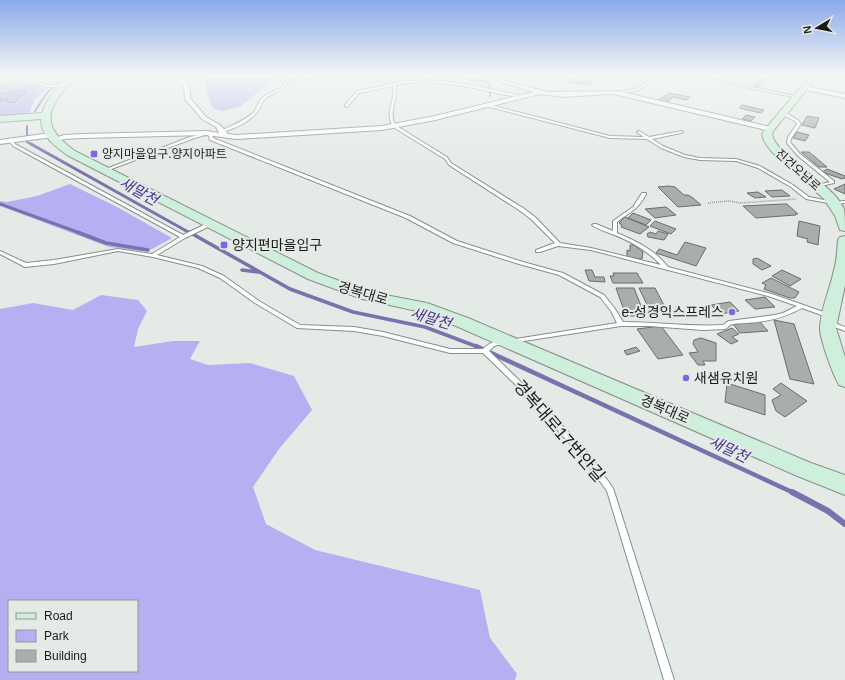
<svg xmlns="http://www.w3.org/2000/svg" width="845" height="680" font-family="Arial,'Noto Sans KR',sans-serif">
<rect width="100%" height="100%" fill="#e4eae6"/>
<path fill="#b6b0f3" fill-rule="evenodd" d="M204,76H274V79L241,106L223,111L213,109L206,91L205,79Z
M16,80L40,84L45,90L34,101L30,112L20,115L0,116V82Z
M70,184L117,207L172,238L152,249L142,251L109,247L0,206V201L7,202L37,196Z
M101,295L138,300L147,311L138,329L134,347L173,341H200L190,359L208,365L250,363L294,376L312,410L279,449L253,487L266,524L315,550L480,590L490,638L517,674L515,680H0V309L33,303L73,310ZM9,601H137V671H9Z"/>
<path fill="#a199eb" stroke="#7873ac" d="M21,90L27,92V93L19,97L16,102L8,103V100L0,101V93Z"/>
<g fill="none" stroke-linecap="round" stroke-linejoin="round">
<path stroke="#7873ac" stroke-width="2" d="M447,76L489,82L490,96
M35,111L46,94L64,76
M27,126V142L33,145"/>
<path stroke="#7873ac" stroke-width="3" d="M31,144L190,233
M0,204L80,233"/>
<path stroke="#7873ac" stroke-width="3.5" d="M77,232L106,243L148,250
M189,232L290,289L353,312L425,327L478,347
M242,270L258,272"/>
<path stroke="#7873ac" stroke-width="4.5" d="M476,346L794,493"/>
<path stroke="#7873ac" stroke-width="6" d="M792,492L828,511L845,524"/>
</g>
<path fill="#a8aea9" stroke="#686e6a" d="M572,76H594L590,85L568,82Z
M762,77L767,78L758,87L753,86Z
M669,93L690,97L686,100L673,97L668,102L659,100Z
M742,105L764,110L761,113L739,108Z
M746,115L755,117L751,121L742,119Z
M807,116L819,118L815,128L802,125Z
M797,132L809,135L805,141L793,138Z
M801,152H809L827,167H819Z
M827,169L845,176V178L842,179L822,172Z
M845,184V194L834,189Z
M669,186L675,187L684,195H688L693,198L701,205L678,207L658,187Z
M782,190L790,196L772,197L765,191Z
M758,192L766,197L755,198L747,193Z
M783,204H787L798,214H795L796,215L756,218L743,206Z
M666,207L676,215L655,218L645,209Z
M633,213L651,220L646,225L628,218Z
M625,217L649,227L640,234L621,227L622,225L619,223Z
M655,221L676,229L671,234L650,226Z
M799,221L820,226L818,245L807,242L808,239L797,236Z
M658,231L668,234L664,240L648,237L647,234L650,232L656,234Z
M685,242L706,248L696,266L656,253L659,249L677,255Z
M630,245H634L643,252L642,259L627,257V250L630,251Z
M757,258L771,266L762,270L753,264V259Z
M585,270H592L595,277H604L605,282L589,281Z
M782,270L801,279L790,286L772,276Z
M613,273H637L643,283H613L610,276H614Z
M771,278L799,292L795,298H790L764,289L766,285L762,283Z
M616,288H634L645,316H626Z
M639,288H655L666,309H649Z
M765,297L775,307L755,309L745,300Z
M730,302L739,311L720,314L711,305Z
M774,320L794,324L814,384L790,379Z
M759,321L768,331L740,333L733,324Z
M661,326L683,355L658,359L637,329Z
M732,328L739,334L732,337L738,341L731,344L717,334Z
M701,338L716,343V361H703L705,365H698L689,353L698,352L693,344L694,340Z
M636,347L640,351L627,355L624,351Z
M727,383L765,395V415L725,402Z
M781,383L807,401L785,417L776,411L772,400L781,395L773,389Z"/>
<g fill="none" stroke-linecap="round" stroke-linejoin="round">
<g stroke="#888e8a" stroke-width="2">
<path id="lane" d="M38,76H41L38,79V82L47,85H62L63,86L62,87H47L36,83V79Z
M307,76H310V78L287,84C282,93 271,92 264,100C261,103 261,107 258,111C250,122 236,128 223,132L221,131C232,125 244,121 254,112C257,108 258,102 262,98C269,91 280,92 285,82L307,78Z
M365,76H370L394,83L403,82L394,76C399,76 403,81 408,81C418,81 428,80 439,81C467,83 495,90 522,96L521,98C480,90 438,77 396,85C399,100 388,110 395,125L447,157L451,163L523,208L535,217L560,243L591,248L661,265C647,250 630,241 612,234C605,231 597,229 592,225L594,224H596L613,231V221L633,207L642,193H646V194C637,211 631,211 617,222V233C636,241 655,250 668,267L772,294L832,315L833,316L830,318L802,308C788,316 773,320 758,322C752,323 734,323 730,325C728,327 727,328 725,329L703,330L649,326H621L511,343L509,342L508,341L509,340L617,323L611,311L600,297L559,275L519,264L453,243L406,218L210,140L208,134L192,139L106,171L103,170L190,137L210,132L212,133L213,138L410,216L457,241L523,262L563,273L604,295L615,309L623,322C656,322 690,327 723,325L727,322L729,321L775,315L783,313L797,306L768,296L591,250L558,246L540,252H536V250L555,243L531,219L519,210L449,165L445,159L393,127C384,109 396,102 393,86L359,93L347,107H345V105L357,91L392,84Z
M654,76H657L640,90L618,94L616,93L638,88Z
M693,76H699L800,97L798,98Z
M487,104L610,136L644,137L638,133L637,132L639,131L649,137L682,131L683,132L681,133L652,139L663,146L685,155L700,158L736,159L760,166L793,185L809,197L834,202L845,201V203L834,204L806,199L791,187L758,168L736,161L700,160L684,157L661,148L647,139L610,138L486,106V104Z
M782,112H784L798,120L801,124L792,137L790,142L800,154L834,181V183L817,187V185L830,182L798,156L787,143L788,137L797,124L796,122L782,114Z
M10,140H12L15,144L183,235L208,223H212V225L185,238L157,255L202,266L224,276L259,301L300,325L354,327L383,332L450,349H483C490,343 495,340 504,341L505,342L504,343L494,346L489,351L523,384L588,453L613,488L674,680H664L607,491L582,457L519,388L483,353H450L383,336L354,331L297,328L255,303L220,278L198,268L153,257L118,251L54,264L25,267L0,254V251L26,263L54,260L118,249L152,254L180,237L13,146L9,141Z
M829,321L845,327V331L827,324L826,323Z"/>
</g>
<g stroke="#888e8a" stroke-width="2">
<path id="street" d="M176,76H182L190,88V98L206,117L220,125L228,134L236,135L382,126L435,116L534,92L499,82L494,76H500L503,80L547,92L618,91L770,127L773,129L770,131L618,95L609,94L563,97L540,94L435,120L382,130L236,139L207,135L82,138L64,139L53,142L49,140L64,135L82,134L207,131L219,133L216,127L202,119L185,99L184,88Z
M804,86L845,94V98L802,89L801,88Z
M50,133H53V137L0,144V140Z"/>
</g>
<g stroke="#888e8a" stroke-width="2">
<path id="secondary" d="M69,76H78C72,83 64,89 59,97C41,121 54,136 75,151L318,273L370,292L427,303L468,318L811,463L845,475V495L795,475L456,326L417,311L362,299L308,279L67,155C55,146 41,136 41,119L0,122V116L42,113C47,98 57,87 69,76Z
M810,76H818L774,130L772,134C777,159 832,181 844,209C845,215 845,225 845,231L840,230L835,216L824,199L771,151L764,141L762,134L767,127Z
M845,236V285L836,328L845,357V387L839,385C833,375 819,337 820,327C821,308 830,289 834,270C837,261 837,250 838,240L840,237Z"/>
</g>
<path stroke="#969b98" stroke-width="1.5" stroke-dasharray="1 1" stroke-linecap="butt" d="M0,88L21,86L34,89L35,92L23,108
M0,95L12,92L17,86
M0,99L4,100L0,103
M708,203L728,201L741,203L796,199"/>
<use href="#lane" fill="#fff" fill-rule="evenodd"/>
<use href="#street" fill="#fff" fill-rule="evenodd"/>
<use href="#secondary" fill="#cdefdb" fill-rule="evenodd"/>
</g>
<linearGradient id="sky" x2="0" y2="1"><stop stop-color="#8ba9e9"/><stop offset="0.44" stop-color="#f3f6f4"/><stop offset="1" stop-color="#f3f6f4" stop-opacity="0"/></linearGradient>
<rect width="845" height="171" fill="url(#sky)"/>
<g fill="#7d67e2" stroke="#e4eae6" stroke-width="1.5">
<rect x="90" y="150" width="8" height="8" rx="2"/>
<rect x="220" y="241" width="8" height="8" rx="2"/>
<circle cx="732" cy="312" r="4"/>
<circle cx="686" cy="378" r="4"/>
</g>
<g text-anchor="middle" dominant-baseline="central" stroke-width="4" stroke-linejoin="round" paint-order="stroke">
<g font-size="12" fill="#181b19" stroke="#e4eae6" text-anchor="start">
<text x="102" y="154">양지마을입구.양지아파트</text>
</g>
<g font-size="12" fill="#181b19" stroke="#e4eae6">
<text transform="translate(798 170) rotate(42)">진건오남로</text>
</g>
<g font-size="14" fill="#181b19" stroke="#e4eae6" text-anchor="start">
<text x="232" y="245">양지편마을입구</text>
<text x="724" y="312" text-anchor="end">e-성경익스프레스</text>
<text x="694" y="378">새샘유치원</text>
</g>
<g font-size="14" fill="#181b19" stroke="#e4eae6">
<text transform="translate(363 293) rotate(16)">경복대로</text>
<text transform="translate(665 409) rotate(23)">경복대로</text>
</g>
<g font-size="15" font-style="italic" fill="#473290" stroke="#e4eae6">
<text transform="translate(139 191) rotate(29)">새말천</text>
<text transform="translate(431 318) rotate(17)">새말천</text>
<text transform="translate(729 449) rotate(25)">새말천</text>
</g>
<g font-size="17" fill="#181b19" stroke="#e4eae6">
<text transform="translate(559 431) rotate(49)">경복대로17번안길</text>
</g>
</g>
<rect x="8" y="600" width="130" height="72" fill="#e4eae6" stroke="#929794"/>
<rect x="16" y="613" width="20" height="6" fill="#cdefdb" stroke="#929794"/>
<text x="44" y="620" font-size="12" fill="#181b19">Road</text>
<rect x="16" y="630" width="20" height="12" fill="#b6b0f3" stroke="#929794"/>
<text x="44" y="640" font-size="12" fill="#181b19">Park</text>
<rect x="16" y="650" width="20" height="12" fill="#a8aea9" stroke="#929794"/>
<text x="44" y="660" font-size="12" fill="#181b19">Building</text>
<g transform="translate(817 28) rotate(260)" stroke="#e4eae6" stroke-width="3" paint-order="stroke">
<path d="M0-3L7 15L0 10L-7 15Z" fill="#181b19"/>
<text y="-6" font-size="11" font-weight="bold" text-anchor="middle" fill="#181b19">N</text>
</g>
</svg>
